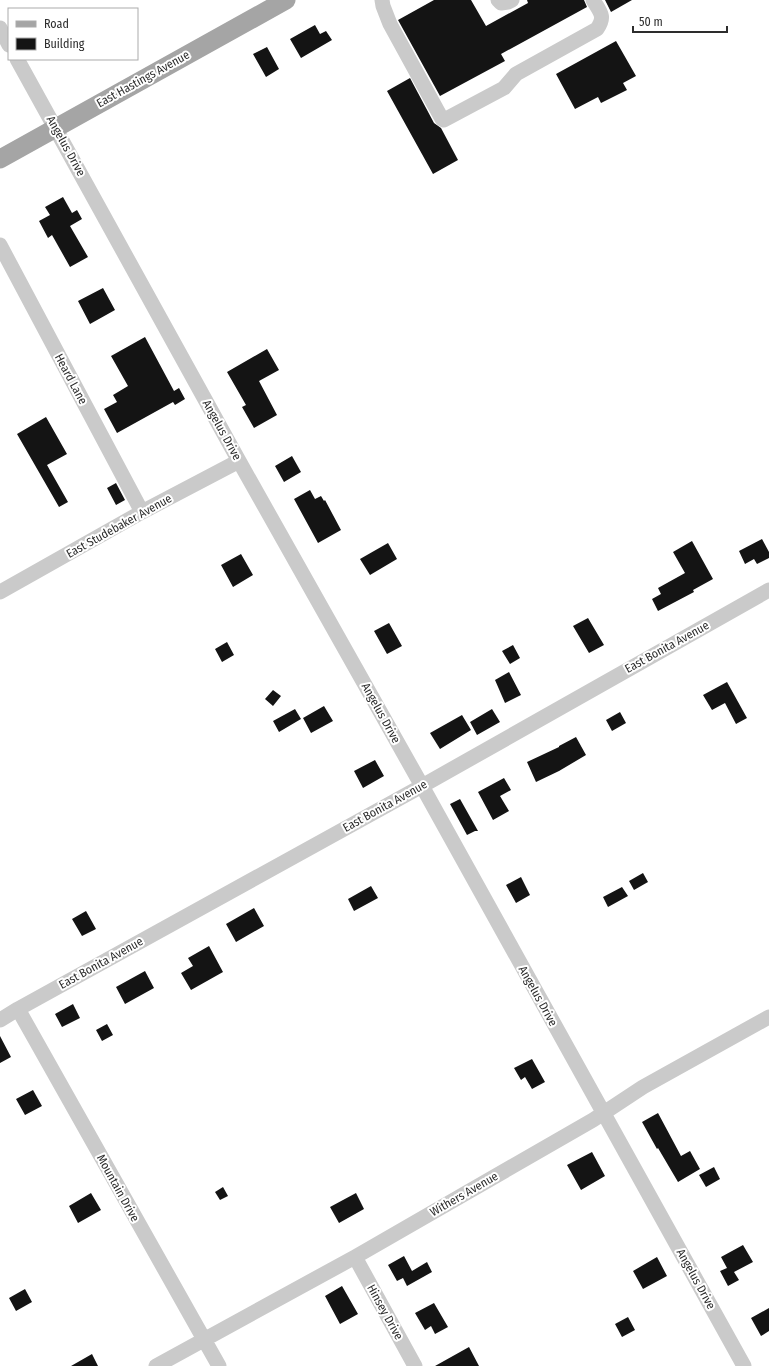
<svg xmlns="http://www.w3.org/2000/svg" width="769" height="1366" font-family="'Fira Sans Condensed',sans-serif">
<rect width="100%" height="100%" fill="#fff"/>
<path fill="#141414" d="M434,0H471L486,26L528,3L527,0H584L587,7L501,54L505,61L440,96L398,20Z
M605,0H632L611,12Z
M315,25L320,34L326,31L332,40L301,58L290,39Z
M616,41L636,76L623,83L627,90L601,103L598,97L575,109L556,74Z
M267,47L279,69L266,77L253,54Z
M410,78L434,123L441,128L458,160L433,174L387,91Z
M63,197L72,213L77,210L82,219L70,226L88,257L70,267L52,235L48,238L39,221L50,215L45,207Z
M103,288L115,310L90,324L78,301Z
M145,337L174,391L179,388L185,399L175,405L173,402L117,433L104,409L117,402L113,395L128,386L111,356Z
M267,349L279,370L259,381L277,415L254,428L242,407L246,405L227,372Z
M46,417L67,454L47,465L68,502L59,507L17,434Z
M292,456L301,472L284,482L275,466Z
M116,483L125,500L116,505L107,488Z
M310,490L315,499L321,496L324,501L325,500L341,530L318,543L294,499Z
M762,539L769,552V558L757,564L754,559L745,564L739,551Z
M692,541L713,579L693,590L694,592L658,611L652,599L661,594L658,588L685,573L673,552Z
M388,543L397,559L370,575L360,559Z
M241,554L253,575L233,587L221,565Z
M588,618L604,645L589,653L573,626Z
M389,623L402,646L387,654L374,631Z
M227,642L234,655L222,662L215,649Z
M513,645L520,658L510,664L502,651Z
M509,672L521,695L505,703L495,680Z
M727,682L747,718L736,724L725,703L712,710L703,695Z
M273,690L281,696L273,706L265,699Z
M324,706L333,721L311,733L303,718Z
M295,709L301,719L279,732L273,721Z
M492,709L500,722L477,735L470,722Z
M620,712L626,723L612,731L606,720Z
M462,715L471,730L440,749L430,733Z
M576,737L586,755L559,771L536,782L527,762L559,747V746Z
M375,760L384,776L363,788L354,771Z
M504,778L511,790L500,796L509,811L493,820L478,792Z
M460,799L478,831H475L467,835L450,804Z
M643,873L648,882L634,890L629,881Z
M521,877L530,895L516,903L506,885Z
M371,886L378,898L354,911L348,899Z
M622,887L628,896L608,907L603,897Z
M254,908L264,926L236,942L226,924Z
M86,911L96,929L82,936L72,919Z
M209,946L223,972L191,990L181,973L193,966L188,958Z
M145,971L154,988L125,1004L116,987Z
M73,1004L80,1018L62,1027L55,1014Z
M107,1024L113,1035L102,1041L96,1030Z
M0,1036L11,1057L0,1063Z
M532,1059L545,1082L532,1089L525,1077L521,1080L514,1068Z
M33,1090L42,1106L25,1115L16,1099Z
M658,1113L681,1156L690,1151L700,1169L678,1182L658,1148L657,1149L642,1122Z
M592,1152L605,1176L581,1190L567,1165Z
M714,1167L720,1179L706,1187L699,1175Z
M223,1187L228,1196L220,1200L215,1192Z
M91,1193L101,1210L78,1223L69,1206Z
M356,1193L364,1209L339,1223L330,1207Z
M743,1245L753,1262L734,1272L739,1280L728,1286L720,1271L727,1268L721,1257Z
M404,1256L412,1271L427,1262L432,1272L407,1286L403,1278L397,1281L388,1265Z
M657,1257L667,1276L643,1289L633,1271Z
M342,1286L358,1314L340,1324L325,1296Z
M25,1289L32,1302L16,1311L9,1298Z
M434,1303L448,1327L435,1334L431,1326L425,1330L415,1313Z
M769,1308V1331L761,1336L751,1318Z
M628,1317L635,1330L622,1337L615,1324Z
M469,1347L479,1366H435Z
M92,1354L98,1366H71Z"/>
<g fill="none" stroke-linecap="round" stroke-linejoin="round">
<path stroke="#cacaca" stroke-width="15" d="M382,0L383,6L390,24L442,119L444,120L504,88L516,74L597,29C606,16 600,12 593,0
M498,0L501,3L508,2L512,0
M0,28L9,45
M17,59L239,461L422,786L744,1366
M0,245L142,512
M0,592L142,512L239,461
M18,1009L219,1366
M0,1020L18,1009L422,786L769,590
M355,1257L415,1366
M156,1366L355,1257L593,1120L643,1087L769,1017"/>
<path stroke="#a5a5a5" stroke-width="19" d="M0,159L286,0"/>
</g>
<g text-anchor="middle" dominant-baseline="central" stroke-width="4" stroke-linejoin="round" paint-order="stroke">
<g font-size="12" fill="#2d2d2d" stroke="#fff">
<text transform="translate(143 79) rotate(-29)">East Hastings Avenue</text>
<text transform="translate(66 146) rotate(61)">Angelus Drive</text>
<text transform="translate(71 379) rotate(62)">Heard Lane</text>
<text transform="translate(222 430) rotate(61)">Angelus Drive</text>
<text transform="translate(119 526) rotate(-29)">East Studebaker Avenue</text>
<text transform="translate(667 647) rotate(-29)">East Bonita Avenue</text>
<text transform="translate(381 713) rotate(61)">Angelus Drive</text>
<text transform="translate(385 806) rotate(-29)">East Bonita Avenue</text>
<text transform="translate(101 963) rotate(-29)">East Bonita Avenue</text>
<text transform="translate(538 996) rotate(61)">Angelus Drive</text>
<text transform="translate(118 1188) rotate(61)">Mountain Drive</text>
<text transform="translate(464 1194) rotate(-30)">Withers Avenue</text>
<text transform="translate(696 1279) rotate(61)">Angelus Drive</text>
<text transform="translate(385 1312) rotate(61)">Hinsey Drive</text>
</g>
</g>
<rect x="8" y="8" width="130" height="52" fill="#ffffff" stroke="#ababab"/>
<rect x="16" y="21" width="20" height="6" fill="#a5a5a5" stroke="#ababab"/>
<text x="44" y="28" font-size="12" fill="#2d2d2d">Road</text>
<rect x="16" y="38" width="20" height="12" fill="#141414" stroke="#ababab"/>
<text x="44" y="48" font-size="12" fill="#2d2d2d">Building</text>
<path d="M633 26v6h94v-6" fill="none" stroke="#2d2d2d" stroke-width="2"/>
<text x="639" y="26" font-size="12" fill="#2d2d2d" stroke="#ffffff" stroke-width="3" paint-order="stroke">50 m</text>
</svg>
